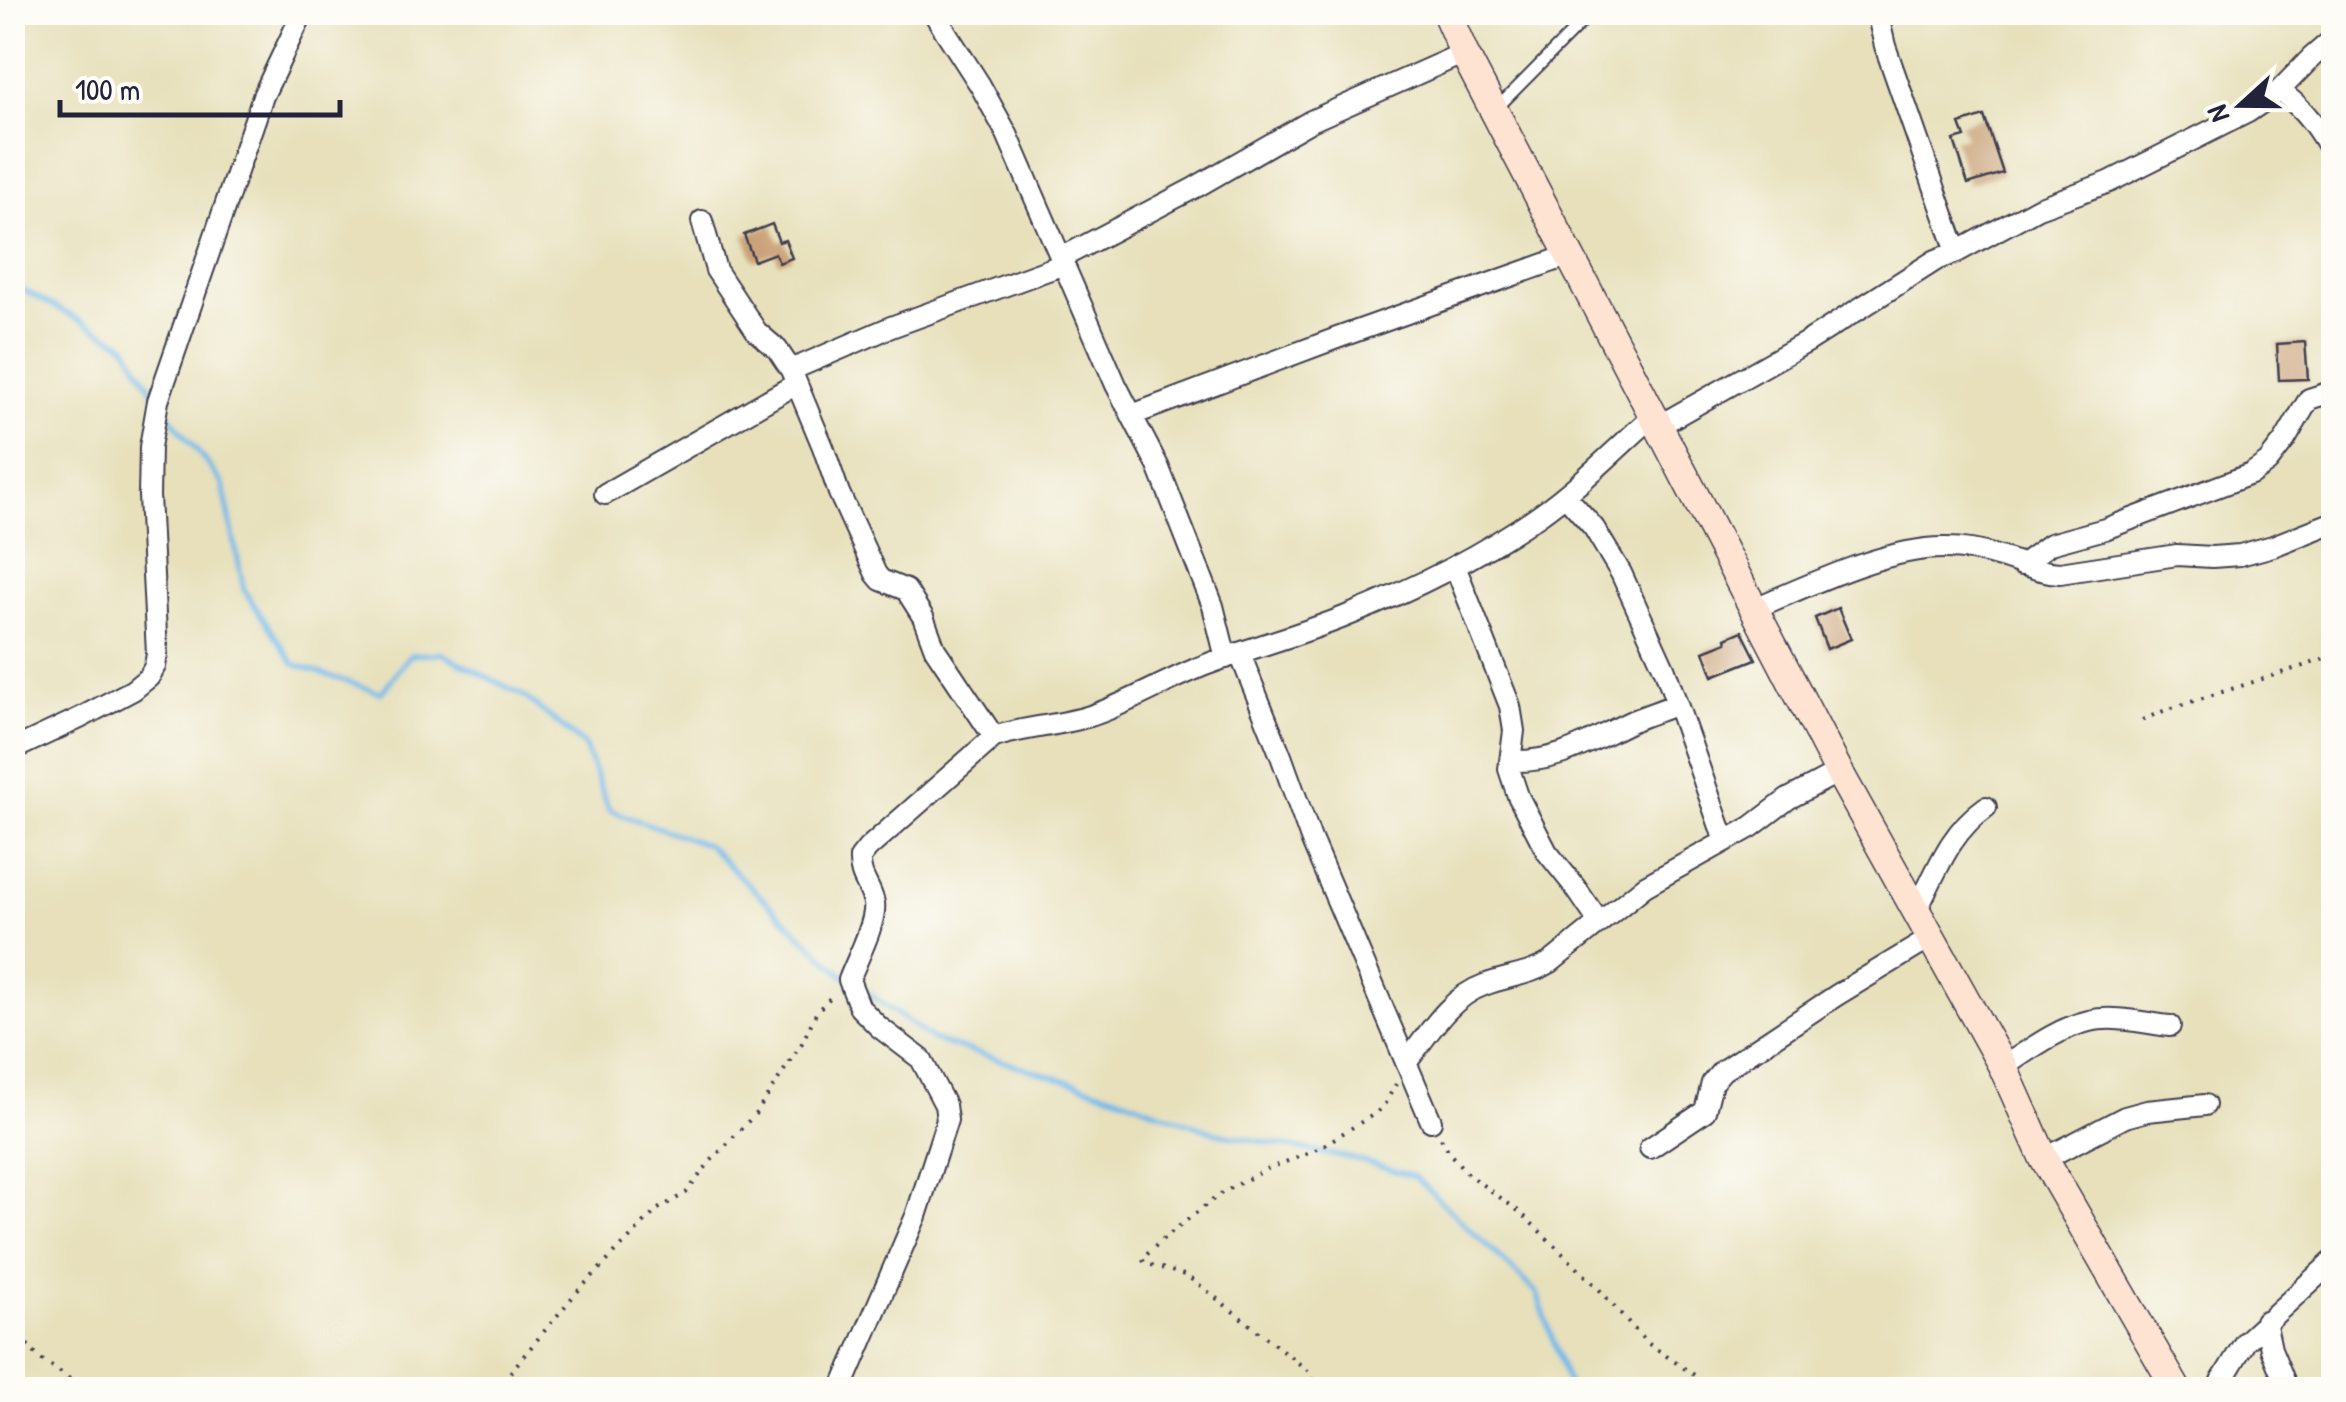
<svg xmlns="http://www.w3.org/2000/svg" width="2346" height="1402" font-family="'Patrick Hand',sans-serif">
<rect width="100%" height="100%" fill="#fdfcf7"/>
<filter id="ink" filterUnits="userSpaceOnUse"><feTurbulence type="fractalNoise" baseFrequency=".01" numOctaves="2"/><feDisplacementMap in="SourceGraphic" scale="20" xChannelSelector="R" yChannelSelector="G"/><feConvolveMatrix kernelMatrix="1 2 1 2 8 2 1 2 1" color-interpolation-filters="sRGB"/></filter>
<filter id="wash" filterUnits="userSpaceOnUse"><feTurbulence type="fractalNoise" baseFrequency=".0048" numOctaves="4" result="noise"/><feDisplacementMap in="SourceGraphic" scale="40" xChannelSelector="R" yChannelSelector="G"/><feGaussianBlur stdDeviation="2.25" result="paint"/><feColorMatrix in="noise" values="0 0 0 0 0 0 0 0 0 0 0 0 0 0 0 0 0 1.4 0 .05"/><feComposite in="paint" operator="in"/></filter>
<g filter="url(#wash)">
<rect width="100%" height="100%" fill="#e7e0bb"/>
<g fill="none" stroke-linecap="round" stroke-linejoin="round">
<path stroke="#71b9e9" stroke-width="5" d="M12,284L126,345L155,395
M164,409L223,484L244,590L294,664L381,693L410,655L441,653L524,696L584,745L609,810L707,845L845,977
M862,989L933,1040L1118,1096L1217,1133L1354,1159L1415,1177L1537,1293L1570,1390"/>
</g>
<g id="blocks">
<path fill="#cba37a" d="M1984,116L2003,173L1968,184L1954,140L1965,137L1960,124Z
M772,224L779,242L785,240L792,258L779,263L775,253L754,261L744,235Z
M2305,342L2308,379L2279,380L2277,344Z
M1838,608L1851,639L1827,649L1815,618Z
M1742,631L1756,659L1713,676L1704,651L1727,642L1726,638Z"/>
</g>
</g>
<g filter="url(#ink)">
<use href="#blocks" fill-opacity="0" stroke="#403e4e" stroke-width="2.5"/>
<g fill="none" stroke-linecap="round" stroke-linejoin="round">
<g stroke="#403e4e" stroke-width="14">
<path id="lane" d="M1497,108L1592,12"/>
</g>
<g stroke="#403e4e" stroke-width="24">
<path id="street" d="M933,12L980,85L1007,134L1116,385L1158,466L1213,606L1226,658
M1877,12L1885,46L1957,252
M2279,91C2304,107 2320,131 2334,157
M702,221L716,270L757,332L777,349L791,370L823,447L839,493L876,574L881,580L906,590L923,617L935,649L994,737
M1061,258L1196,187L1311,121L1464,53
M791,370L891,327L1064,264
M1132,415L1337,338L1570,255
M1660,425L1807,342L1936,260L1957,252L2038,208L2109,182L2248,112L2279,91L2312,57L2334,38
M605,494L796,384
M1565,495L1594,528L1621,573L1665,670L1725,841
M2021,565L2050,544L2105,529L2251,474L2268,462L2285,440L2309,399L2334,391
M1455,566L1510,706L1514,731L1509,769L1518,796L1547,852L1575,887L1599,922
M1753,609C1807,586 1887,547 1946,548C1963,548 1984,552 2000,557C2021,563 2038,572 2060,573L2177,555L2212,557L2240,555L2273,546L2334,522
M1240,654L1281,756L1311,839L1431,1121
M12,750L80,718L133,690L149,677L155,666L157,654L149,496L150,447L158,401L263,96L303,12
M1510,761C1560,763 1589,741 1632,721C1646,715 1662,710 1677,704
M1916,911C1937,872 1948,834 1986,807
M1407,1062C1428,1034 1450,997 1484,985C1508,976 1530,975 1551,962L1645,886L1751,827L1788,799L1839,772
M2003,1067C2029,1050 2058,1028 2089,1021C2114,1015 2145,1023 2170,1026
M1650,1148L1705,1111L1712,1083L1722,1071L1837,995L1931,938
M2044,1159L2125,1117L2147,1111L2205,1105
M2265,1321L2271,1349L2288,1390
M841,1390L916,1216L947,1120L945,1105L921,1059L879,1027L860,1008L849,980C856,961 877,922 874,903C870,885 859,878 860,858L868,848L994,737C1025,727 1058,726 1090,716C1130,703 1168,679 1208,664C1253,647 1299,635 1344,617C1412,590 1479,557 1539,515C1580,486 1616,449 1654,415
M2216,1390L2245,1342L2334,1260"/>
</g>
<g stroke="#403e4e" stroke-width="31">
<path id="secondary" d="M1446,12L1464,53L1839,772L2003,1067L2044,1159L2177,1390"/>
</g>
<path stroke="#403e4e" stroke-width="4" stroke-dasharray="2.5 8" stroke-linecap="butt" d="M2142,720L2166,710L2334,656
M1441,1138L1451,1155L1468,1174L1521,1213L1598,1288L1646,1342L1716,1390
M12,1330C24,1338 31,1351 42,1360C56,1370 70,1377 82,1390
M499,1390L512,1370L576,1293L658,1209L686,1193L709,1163L757,1112L802,1043L817,1011L835,993
M1312,1390L1314,1384L1311,1373L1197,1283L1184,1275L1145,1263L1142,1259L1164,1238L1223,1192L1267,1169L1314,1151L1376,1113L1384,1105L1396,1084"/>
<use href="#lane" stroke="#fff" stroke-width="10"/>
<use href="#street" stroke="#fff" stroke-width="20"/>
<use href="#secondary" stroke="#fee3d2" stroke-width="28"/>
</g>
</g>
<rect width="2346" height="1402" fill="none" stroke="#fdfcf7" stroke-width="50"/>
<g transform="translate(2241 105) rotate(249)" stroke="#fdfcf7" stroke-width="8" paint-order="stroke">
<path d="M0-8L18 38L0 25L-18 38Z" fill="#22223b"/>
<text y="-15" font-size="28" font-weight="bold" text-anchor="middle" fill="#22223b">N</text>
</g>
<path d="M60 100v15h280v-15" fill="none" stroke="#22223b" stroke-width="5"/>
<text x="75" y="100" font-size="30" fill="#22223b" stroke="#fdfcf7" stroke-width="8" paint-order="stroke">100 m</text>
</svg>
